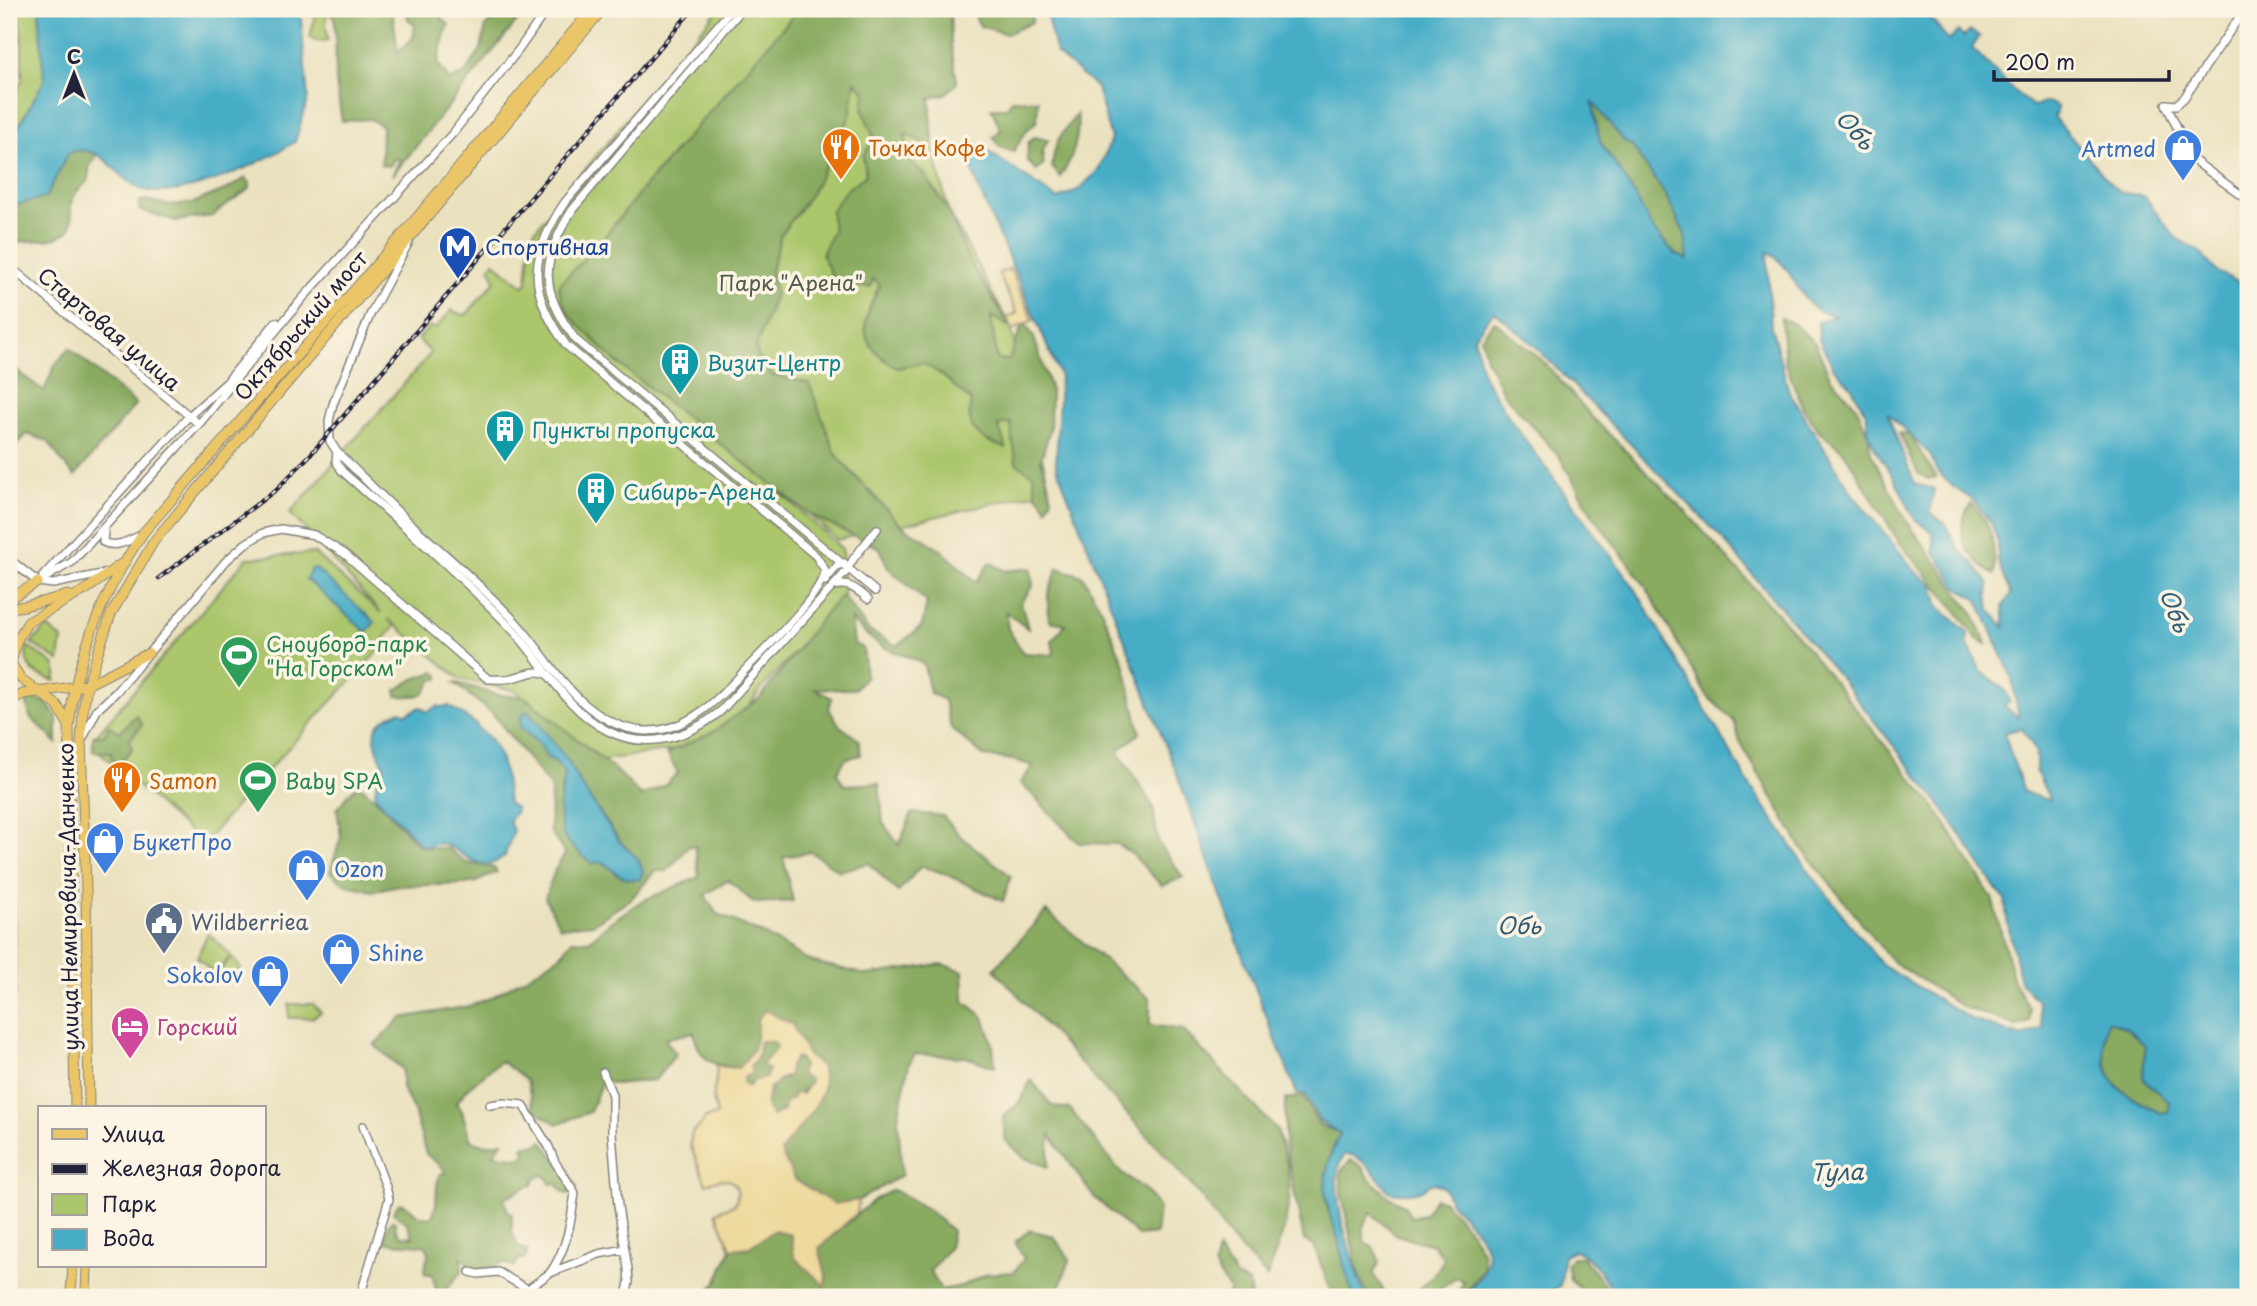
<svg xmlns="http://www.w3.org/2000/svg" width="2257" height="1306" font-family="'Playpen Sans',sans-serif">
<rect width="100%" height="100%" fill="#fcf5e5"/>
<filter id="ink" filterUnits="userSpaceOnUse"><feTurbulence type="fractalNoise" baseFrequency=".0143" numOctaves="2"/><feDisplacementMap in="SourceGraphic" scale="14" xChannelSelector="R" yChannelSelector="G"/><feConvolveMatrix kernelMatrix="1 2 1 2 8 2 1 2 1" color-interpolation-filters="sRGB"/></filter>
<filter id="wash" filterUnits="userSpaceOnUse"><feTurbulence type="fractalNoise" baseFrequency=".00686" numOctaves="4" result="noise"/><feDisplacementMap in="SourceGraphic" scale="28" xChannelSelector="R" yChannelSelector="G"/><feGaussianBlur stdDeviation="1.57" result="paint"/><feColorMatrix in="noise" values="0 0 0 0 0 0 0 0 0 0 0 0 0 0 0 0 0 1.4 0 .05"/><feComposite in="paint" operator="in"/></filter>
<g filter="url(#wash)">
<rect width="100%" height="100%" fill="#eae1be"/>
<path fill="#acc66c" stroke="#677454" stroke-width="2" d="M19,9H39L44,81L9,143V106L22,80V48Z
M301,9H327L326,24L328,40L320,42L310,37L315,17Z
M718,9H950L951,45L957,83L945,94L930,98L933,147L948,210L1011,328L1050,490L837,540L810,515L775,488L842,549L844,598L760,690L724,743L602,760L514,690L460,679L388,619L395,626L383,641L385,644L255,784L203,844L94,747L97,734L247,558L314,553L381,613L290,513L431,353L418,339L430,326L435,329L452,310L455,313L466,315L495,281L492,271L489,268L494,262L523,286L527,283L531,235Z
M47,627L62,639L59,661L31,643Z
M27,646L56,666V681C36,675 23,670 27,646Z
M208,933L231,956L214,974L197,957Z
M232,958L241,968L225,984L215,975Z
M289,1004H313L321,1012L312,1018H289Z"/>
<path fill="#89ab60" stroke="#56664e" stroke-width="2" fill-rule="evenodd" d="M327,9H392L398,52L413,38L415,25L408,19L407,9H432L449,25L443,40L438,63L450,81L465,73L481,49L486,26L500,9H527L392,176L400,159H394L390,166L381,165L382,126L370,119L342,121L336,83L335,19Z
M799,9H950L951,45L957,83L945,94L930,98L933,147L905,134L909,160L925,175L948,210L969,261L1011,328L991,316L997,360H1009L1024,321L1034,338L1051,391L1050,429L1041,460L1052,498L1047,508L1036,493L1033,474L1016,463C1016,448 1010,438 1011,423L998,425L1006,448C980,441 964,429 971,401L943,376L923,363L897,368C856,343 860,324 880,285L873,279L870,287L851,286L835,283L822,254L833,231L831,211L847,189L866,175L863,156L874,138L863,110L865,92L855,81L850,117L811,194L781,235L771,270L775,294L756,348L758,356L772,375L809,383L835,452L843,463L901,525L939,548L976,582L990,562L1005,571L1031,568L1033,586L1021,602L1028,629L1006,612L1008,629L1023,653L1054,655L1052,640L1066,624L1049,621L1048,594L1058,568L1083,576L1101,609L1125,666L1140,733L1118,751L1153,806L1158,842L1183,877L1162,886L1133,855L1117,844L1079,843C1058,823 1041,802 1020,783L1033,766L1014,760L983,756L951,728L944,700L930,693L924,665C915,658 909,657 898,653C879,647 863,633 851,619L854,643L863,648L866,676L855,689H816L832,698L829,709L840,726L859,740L861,755L845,759L837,773L844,785L879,783L883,823L899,845L912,813L943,816L960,836L1011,876L1003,901L943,873L921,866L898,892L869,863L839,871L811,852L783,857L793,901L754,903L728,880L705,895L716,913L765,935L810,961L867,975L942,964L963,971L964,1001L984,1017L993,1045L995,1067L966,1057L915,1054L909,1064L898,1118L902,1175L859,1200L834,1205L794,1179L780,1152L794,1131L812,1112L824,1087L792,1024L757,1020C758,1043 754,1052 738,1068C712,1066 698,1060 694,1032L665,1039L676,1054L655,1080L615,1084L602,1081L590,1112L557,1124L534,1110L527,1081L501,1061L470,1086L456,1103L462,1111L470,1139L485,1145L503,1142L493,1154L520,1158L526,1153L523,1148L525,1145H537L542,1141L559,1163L569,1170L571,1177L577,1187L568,1194L564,1193L557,1184H550L547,1177L542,1175L534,1180L533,1185L526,1187L504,1198L507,1209L512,1215V1232L518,1247L527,1250L526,1258L518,1260L514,1267L504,1262C489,1270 484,1273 468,1267L465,1259L461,1257L462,1271C458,1275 445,1291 443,1297H438L432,1274H425L424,1270L429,1252L426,1246C413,1243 399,1245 385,1242C384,1236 388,1224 392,1220L395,1222L396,1230L401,1236L413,1237L407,1223L393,1213L399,1203C415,1206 409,1216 431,1218C441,1200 433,1189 440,1174L446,1173L441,1166L426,1154L414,1111L402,1088V1069L374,1045L401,1018L470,1006L490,998L540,969L561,955L572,940L589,941L610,922L642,901L699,877L695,846H689L667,871H655L631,899L593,924L560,927L545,898L555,870L565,854L550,831L551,788L492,713L454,683H458L498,695L525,697L620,774L641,796L665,785L678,773L667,753L713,732L760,698L826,612L842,595L869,631L897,646L922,626L927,602L888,568L880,548L810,515L614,360L570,316L562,301L559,287L562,281L596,247L644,187ZM529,712L568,761L580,784L625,848L618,875L603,862L592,863L586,857L560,796L565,775C560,766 557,760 547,758Z
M971,9H1032V22L1007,34L980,26Z
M1012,100H1038L1037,121L1027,130L1013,152L1000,147L993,137L1001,130L991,108H1006Z
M1592,100L1624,141L1632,146L1665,194L1685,234L1688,260L1675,254L1654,231L1625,179L1600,142Z
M1077,114C1080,136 1073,159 1060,177L1052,167C1055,138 1061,135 1077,114Z
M1034,137L1048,140L1042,152L1044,164L1036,171L1027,160L1028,143Z
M81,148L96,153L95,159L89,167V180L77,191L70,205L72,218L70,230L54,239L9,243V207L46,197L68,153Z
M246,178L250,183V188C238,198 223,205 213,216L176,221L139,210V202L144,200L168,205L193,203L227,189Z
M1781,318L1793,323L1815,343L1830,377L1856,406L1868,434L1871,453L1906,520L1974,615L1987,644L1977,639L1953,606L1899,542L1844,452L1818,430L1803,408L1785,363Z
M1494,321L1543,361L1591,416L1686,512L1800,639L1936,809L1992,898L2015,985L2030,1008L2029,1022L2017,1026L1963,1007L1892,961L1801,847L1740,742L1734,721L1707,696L1646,587L1592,514L1559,456L1503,393L1486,358L1481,338Z
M69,348L136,404L75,476L60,459L48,441L27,434L9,453V365L44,391L55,365Z
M1899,433L1910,435L1936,477L1928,479L1918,473Z
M1971,503C1994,526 1993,540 1995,571L1994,575C1966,555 1951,535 1971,503Z
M434,672L439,675V679L432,680C424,700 415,696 397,696L396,690L414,679Z
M34,699L44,701L57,716V743L30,717L26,700Z
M136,715L142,725L129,740L132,749L118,764L111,757V752H93V736L104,735L109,726L120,732Z
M356,787L363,788L381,804L419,846L428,848H447L467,863L494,868L497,872L476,882L465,884L394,886L373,891L347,885L339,880L330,872L341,837L337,809L347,796Z
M13,900L15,995H9V903Z
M1046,911L1150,999V1025L1183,1030L1277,1130L1287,1164L1290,1194L1285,1226L1267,1277L1231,1239L1204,1200L1167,1157L994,969Z
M2107,1020C2123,1025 2135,1033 2145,1046L2143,1078L2170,1103L2168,1112L2160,1113C2148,1106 2126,1096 2117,1085C2102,1069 2102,1040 2107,1020Z
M761,1040L774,1042L777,1047L763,1064L769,1069L766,1078L754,1081L747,1086L744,1085L743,1078L757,1054Z
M796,1057L801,1060L810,1082C801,1092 784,1112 772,1116L766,1106C769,1093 770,1082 785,1078L790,1066Z
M1031,1080L1052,1106L1070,1109L1122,1174L1145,1189L1159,1208L1156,1234L1138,1236L1094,1197L1050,1135L1048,1167L1024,1158L1005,1140L1003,1116L1018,1104Z
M1303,1096L1319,1125L1340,1133C1328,1156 1321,1180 1327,1207C1330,1218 1335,1228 1338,1239C1342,1259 1347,1278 1354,1297H1333L1314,1246L1304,1240L1285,1145V1099Z
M1351,1160L1360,1165L1370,1179L1389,1197L1404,1205L1411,1217L1425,1214L1435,1198L1444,1201L1467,1227L1482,1251L1484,1267L1463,1297H1454L1464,1282L1457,1277L1430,1297H1411C1423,1283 1437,1276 1444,1258L1433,1245L1396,1235L1371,1213L1364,1223V1241L1374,1249L1380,1262L1373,1274L1388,1297H1368L1358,1272L1341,1192V1171Z
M893,1190L929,1210L952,1231L949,1248L930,1271L941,1290L961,1286L987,1274L1014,1272L1024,1259L1015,1242L1030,1230L1053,1236L1070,1259L1056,1297H703L716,1283L731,1249L749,1247L775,1230L791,1235L794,1257L825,1285L826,1275L819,1248L875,1199Z
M1218,1250L1236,1277L1249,1283L1251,1297H1225L1230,1291L1214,1266Z
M1573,1257H1582L1598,1276L1610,1294L1605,1297H1591L1570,1279L1567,1263Z"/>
<path fill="#eeda9e" stroke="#887e6c" stroke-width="2" fill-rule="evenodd" d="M1010,269L1033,320L1013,330L1007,318L1017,313L998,273Z
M765,1010L792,1024L809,1057L822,1067C822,1073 824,1079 823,1085C822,1106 792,1133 781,1152L794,1179L834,1204L859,1200L857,1213L819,1248L826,1275L825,1286L794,1257L791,1235L775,1230L749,1247L731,1249L716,1212L734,1205C741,1194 738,1180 723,1179C717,1179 712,1182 706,1184L690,1145L692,1132L702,1124L705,1118L717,1115C717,1111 715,1107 714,1103C711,1093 719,1080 716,1066L738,1068C754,1052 758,1043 757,1020ZM760,1041L774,1042L777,1047L762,1065L769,1069L766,1078L752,1081L750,1086H747L744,1084L743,1078L752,1073L750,1066L757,1058ZM796,1057L800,1059L803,1066L800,1075L809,1079L810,1082L802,1094L794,1093L793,1098L785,1102L783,1111L772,1116L766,1106L769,1088L777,1084L778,1080L789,1075L790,1066Z"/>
<path fill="#47adc7" stroke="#346881" stroke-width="2" fill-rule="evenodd" d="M39,9H289L301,19L308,98L295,142C263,162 175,205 139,188C113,175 102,141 68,153L46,197L9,207V143L44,81Z
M1045,9H1923L1949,41L1958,31L1963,37L1970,31L1980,36L1972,48L2015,92L2033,106L2048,102L2058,107L2054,117L2111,184L2120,192L2145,197L2175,237L2200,252L2217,272L2239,282L2248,304V1297H1615C1605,1278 1595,1260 1575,1250L1564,1255C1561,1267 1564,1276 1559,1288L1540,1297H1494L1489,1291L1482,1290L1476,1297H1465C1470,1288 1480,1279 1484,1270C1498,1246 1467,1221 1453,1205C1447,1198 1447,1186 1437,1184C1430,1182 1427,1187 1422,1190C1411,1195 1401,1193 1390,1192C1378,1179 1364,1155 1346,1154C1321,1176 1355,1268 1365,1297H1354C1347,1278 1342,1259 1338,1239C1335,1228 1330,1218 1328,1207C1321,1180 1329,1156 1340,1133L1320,1122L1305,1094H1297L1243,957L1178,777L1056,465L1060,375L979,190L964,146L974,142L1058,199L1080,189L1099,169L1111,139L1097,88L1056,53ZM1592,102L1624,141L1632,146L1665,194L1685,234L1688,260L1675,254L1654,231L1625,179L1600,142ZM1767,252C1792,264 1797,298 1818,310C1823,313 1830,314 1835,316L1818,322L1819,339L1833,367L1851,386L1867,415V432L1877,452L1895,479L1914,518L1933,533L1934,551L1957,587L1978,600L2011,675L2019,718L2004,706L2010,702L2005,690L1981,671L1967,643L1968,633L1939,607L1933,585L1916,572L1854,496L1789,392L1771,326ZM1494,311L1535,346L1717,533L1838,675L1944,810L1996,889L2005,899L2007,919L2020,982L2038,1001L2043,1028L2022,1037L1971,1019L1882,965L1811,874L1749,784L1634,587L1512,422L1483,376L1474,337ZM1887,413L1930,454L1936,470L1952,486L1974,501L1991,522L1998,542V561L2011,594L2003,606L2005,628L1990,610L1988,598L1989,584L1975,565L1959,550L1945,524L1930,512L1934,489L1915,484ZM2022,728L2036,752V771L2050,800L2040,798L2024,792L2004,733ZM2107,1021C2122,1024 2135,1033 2145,1046L2143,1078L2170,1103L2168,1112L2160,1113C2148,1106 2126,1096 2117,1086C2102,1070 2102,1040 2107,1021Z
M315,568L375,622L366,632L306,579L311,569Z
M437,706L441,707L449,706L476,724C478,731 485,733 490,739C504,758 506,781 508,803L516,808L515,813L509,820L513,831L505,856C501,859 495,863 490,864C465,867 450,833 427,847L420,844L375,796L376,784L384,766C372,737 367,723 401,711L406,714L421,707L427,712Z
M528,711L568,761L580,784L618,840L638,859L643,871L640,879C624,882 615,872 603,862L592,863C583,855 569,846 564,836C556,817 561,794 565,775C560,766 557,760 547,758L541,746L520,727L521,716Z"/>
</g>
<g filter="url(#ink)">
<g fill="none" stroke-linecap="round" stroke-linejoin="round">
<g stroke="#86827c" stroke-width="10">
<path id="minor" d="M742,9L573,209C540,260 539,291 576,340L875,591
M2245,9L2184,98L2176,105L2166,104L2192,159L2248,200
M409,242L371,313L333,404L329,421L330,441L337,452C365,479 392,507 421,533C452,560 482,587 511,617C538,644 557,681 587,706C603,719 624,730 645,731C688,732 720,698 746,669C766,648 821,596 825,570L816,556L567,346C527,293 528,257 565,202L732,9
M9,266L199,424
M337,452L336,461L342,471C399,522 457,572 510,627C543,661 563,708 608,731C647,751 689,737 721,711L845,573L854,558L877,529
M104,531L103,542C116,549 130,540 143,534
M9,559L38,582L53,584L107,573
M43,576L189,416L227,382L276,322
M825,581L837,566L844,563
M38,582L72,562L199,424L302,299L453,133L520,48L547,9
M835,586C850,582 857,590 868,599
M83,738L97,710L116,692L226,561L245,544L263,533L281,529L314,535L345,554L488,679C496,679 504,680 512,678C526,675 533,669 548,674
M603,1072L612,1095V1134L618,1206L628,1269L629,1282L626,1297
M490,1105L503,1103L523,1105L549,1147L555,1162L575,1193C571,1222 567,1249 550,1273
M470,1272L478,1274L498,1272L541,1297
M360,1297L389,1199L386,1187L363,1126
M517,1297L550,1273L599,1254L625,1249"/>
</g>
<g stroke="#86827c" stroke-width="11">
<path id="major" d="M9,599L38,582
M9,608L25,606L68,595
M10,661L21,679L57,705L68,724
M9,672L17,640L28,622L87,589L121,564
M9,702L23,694L87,685L149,653
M75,1108L69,726C76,656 104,591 143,533L408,228L592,9
M89,1108L86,887L81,741L83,712L87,685L111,614L154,541L603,9
M73,1266L71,1293L74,1297
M84,1297L86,1293L87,1266"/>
</g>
<use href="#minor" stroke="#fff" stroke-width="7"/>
<use href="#major" stroke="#ebc669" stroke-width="9"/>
<g stroke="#22223b" stroke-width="4.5">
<path id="rail" d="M159,578L277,489L311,454L693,9"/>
</g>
<use href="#rail" stroke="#fcf5e5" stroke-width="2" stroke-dasharray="5" stroke-linecap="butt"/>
</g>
</g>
<defs>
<g id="restaurant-pin" transform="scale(2.0125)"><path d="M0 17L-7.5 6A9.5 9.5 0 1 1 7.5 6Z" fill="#e8710a" stroke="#fcf5e5"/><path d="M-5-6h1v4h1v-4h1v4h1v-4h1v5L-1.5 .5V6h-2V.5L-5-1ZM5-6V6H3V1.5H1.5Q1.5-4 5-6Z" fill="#fff"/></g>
<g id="shop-pin" transform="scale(2.0125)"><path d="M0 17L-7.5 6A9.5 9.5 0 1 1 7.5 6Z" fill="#3f7fe0" stroke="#fcf5e5"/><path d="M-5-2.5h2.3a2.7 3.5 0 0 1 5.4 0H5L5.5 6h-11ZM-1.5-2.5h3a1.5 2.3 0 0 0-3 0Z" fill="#fff"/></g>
<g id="metro-pin" transform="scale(2.0125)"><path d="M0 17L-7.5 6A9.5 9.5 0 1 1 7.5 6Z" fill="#1a4fb4" stroke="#fcf5e5"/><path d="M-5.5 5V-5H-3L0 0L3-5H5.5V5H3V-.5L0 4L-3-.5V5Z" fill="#fff"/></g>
<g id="building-pin" transform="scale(2.0125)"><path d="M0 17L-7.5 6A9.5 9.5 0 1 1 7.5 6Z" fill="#0f9aa8" stroke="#fcf5e5"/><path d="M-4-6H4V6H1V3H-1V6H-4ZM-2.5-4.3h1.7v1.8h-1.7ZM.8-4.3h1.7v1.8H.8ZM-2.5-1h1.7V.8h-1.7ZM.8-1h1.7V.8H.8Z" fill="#fff"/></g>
<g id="stadium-pin" transform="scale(2.0125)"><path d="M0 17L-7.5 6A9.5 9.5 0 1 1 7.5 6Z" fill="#2e9e5b" stroke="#fcf5e5"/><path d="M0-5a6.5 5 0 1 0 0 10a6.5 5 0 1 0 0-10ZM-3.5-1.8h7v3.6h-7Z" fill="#fff"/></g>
<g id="civic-pin" transform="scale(2.0125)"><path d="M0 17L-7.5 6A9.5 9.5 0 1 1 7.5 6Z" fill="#5c6f8a" stroke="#fcf5e5"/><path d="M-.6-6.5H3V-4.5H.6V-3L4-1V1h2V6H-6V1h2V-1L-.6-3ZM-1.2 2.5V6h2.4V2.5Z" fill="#fff"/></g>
<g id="hotel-pin" transform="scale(2.0125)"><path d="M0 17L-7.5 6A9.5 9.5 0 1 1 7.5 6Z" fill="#d1479c" stroke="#fcf5e5"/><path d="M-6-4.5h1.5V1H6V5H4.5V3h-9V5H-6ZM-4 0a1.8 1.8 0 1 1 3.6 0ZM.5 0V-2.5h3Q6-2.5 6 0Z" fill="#fff"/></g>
</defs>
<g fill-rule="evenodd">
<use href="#restaurant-pin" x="841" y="147"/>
<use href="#shop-pin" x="2183" y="148"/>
<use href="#metro-pin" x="458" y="246"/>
<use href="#building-pin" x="680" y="362"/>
<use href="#building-pin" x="505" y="429"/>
<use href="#building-pin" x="596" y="491"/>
<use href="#stadium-pin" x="239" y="655"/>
<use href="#restaurant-pin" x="122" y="780"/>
<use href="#stadium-pin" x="258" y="780"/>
<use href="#shop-pin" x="105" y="841"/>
<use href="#shop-pin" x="307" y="868"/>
<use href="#civic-pin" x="164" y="921"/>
<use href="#shop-pin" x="341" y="952"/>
<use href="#shop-pin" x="270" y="974"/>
<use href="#hotel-pin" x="130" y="1026"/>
</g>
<g text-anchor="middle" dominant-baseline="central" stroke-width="7" stroke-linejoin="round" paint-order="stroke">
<g font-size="21" fill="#c56008" stroke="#fcf5e5" text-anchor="start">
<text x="868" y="147">Точка Кофе</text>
<text x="149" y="780">Samon</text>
</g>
<g font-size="21" fill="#366cbe" stroke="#fcf5e5" text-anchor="start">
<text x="2156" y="148" text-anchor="end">Artmed</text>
<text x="132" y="841">БукетПро</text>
<text x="334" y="868">Ozon</text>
<text x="368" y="952">Shine</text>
<text x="243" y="974" text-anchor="end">Sokolov</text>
</g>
<g font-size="21" fill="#164399" stroke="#fcf5e5" text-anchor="start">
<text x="485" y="246">Спортивная</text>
</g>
<g font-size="21" fill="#525b4c" stroke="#fcf5e5">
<text x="791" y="282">Парк "Арена"</text>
</g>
<g font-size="21" fill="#22223b" stroke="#fcf5e5">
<text transform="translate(300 325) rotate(-49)">Октябрьский мост</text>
<text transform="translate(110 328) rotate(40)">Стартовая улица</text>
<text transform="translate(67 897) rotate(-91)">улица Немировича-Данченко</text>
</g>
<g font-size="21" fill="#0d838f" stroke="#fcf5e5" text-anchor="start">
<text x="707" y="362">Визит-Центр</text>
<text x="532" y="429">Пункты пропуска</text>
<text x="623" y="491">Сибирь-Арена</text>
</g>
<g font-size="21" fill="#27864d" stroke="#fcf5e5" text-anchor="start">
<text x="266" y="643">Сноуборд-парк<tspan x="266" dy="24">"На Горском"</tspan></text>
<text x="285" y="780">Baby SPA</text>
</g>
<g font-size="21" fill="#4e5e75" stroke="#fcf5e5" text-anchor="start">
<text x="191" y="921">Wildberriea</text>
</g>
<g font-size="21" fill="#b23c85" stroke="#fcf5e5" text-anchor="start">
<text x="157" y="1026">Горский</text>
</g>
<g font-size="23" font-style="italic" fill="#315a73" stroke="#fcf5e5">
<text transform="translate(1856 129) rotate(48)">Обь</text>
<text transform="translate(2176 610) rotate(69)">Обь</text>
<text x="1519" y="924">Обь</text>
<text transform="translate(1837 1171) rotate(-1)">Тула</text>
</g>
</g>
<rect width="2257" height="1306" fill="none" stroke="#fcf5e5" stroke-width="35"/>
<rect x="38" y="1106" width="228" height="161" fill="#fcf5e5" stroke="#a5a1a1" stroke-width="2"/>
<rect x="52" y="1129" width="35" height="10" fill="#ebc669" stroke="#a5a1a1" stroke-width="2"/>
<text x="102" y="1142" font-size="21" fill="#22223b">Улица</text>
<rect x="52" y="1164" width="35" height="10" fill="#22223b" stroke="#a5a1a1" stroke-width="2"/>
<text x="102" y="1176" font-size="21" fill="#22223b">Железная дорога</text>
<rect x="52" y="1194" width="35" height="21" fill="#acc66c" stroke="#a5a1a1" stroke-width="2"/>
<text x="102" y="1212" font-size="21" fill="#22223b">Парк</text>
<rect x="52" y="1229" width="35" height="21" fill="#47adc7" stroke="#a5a1a1" stroke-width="2"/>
<text x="102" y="1246" font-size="21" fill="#22223b">Вода</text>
<g transform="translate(74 74)" stroke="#fcf5e5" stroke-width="5" paint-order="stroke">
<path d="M0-5L12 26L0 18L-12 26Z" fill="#22223b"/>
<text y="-10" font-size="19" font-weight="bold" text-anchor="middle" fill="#22223b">С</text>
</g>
<path d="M1994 70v10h175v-10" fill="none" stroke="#22223b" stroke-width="3.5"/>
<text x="2005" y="70" font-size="21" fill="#22223b" stroke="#fcf5e5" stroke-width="5" paint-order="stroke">200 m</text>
</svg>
